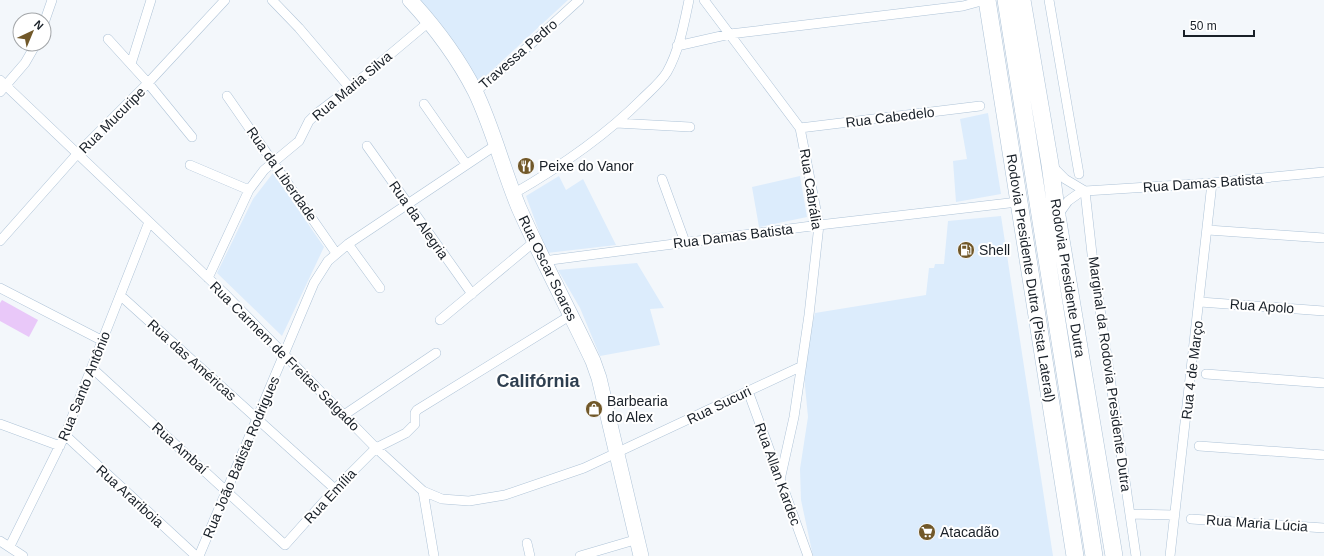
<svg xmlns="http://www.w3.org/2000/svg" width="1324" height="556" font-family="Helvetica,sans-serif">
<rect width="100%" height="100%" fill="#f3f7fb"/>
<path fill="#dcecfc" d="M420,0H568L476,85Z
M988,113L1001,194L956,202L953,161L967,159L960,119Z
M273,173L324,247L282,336L217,273L253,199Z
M559,176L566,190L583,179L616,245L547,253L526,196Z
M800,176L807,217L759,227L752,187Z
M1001,216L1053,556H813L801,500L800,469L808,417L803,365L815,313L926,295L929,268H934L935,264H944L948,221Z
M637,263L664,308L650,309L660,345L600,356L580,308L558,270Z"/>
<path fill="#e9c8f9" d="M2,300L38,320L29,337L0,321V303Z"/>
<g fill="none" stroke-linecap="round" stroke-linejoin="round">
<g stroke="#aec3d7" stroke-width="10">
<path id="street" d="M272,0L299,28L350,88
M704,0L800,128L819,225L809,315L794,417L780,480
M1049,0L1079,174
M44,23L52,0
M108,39L148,83L192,137
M677,46L730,34L963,6L985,0
M131,64L151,0
M0,80L224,293L376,448L423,491L442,499L469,501L505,495L584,468L800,367
M0,92L25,63L36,44
M475,92L521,53L579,0
M227,96L336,253
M424,104L466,164
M616,123L690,127
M800,128L980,106
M367,146L472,294
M190,165L249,190
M1053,167L1065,179L1085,191L1212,183L1324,172
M662,179L685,242
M1085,191L1092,254L1136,556
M513,194C560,167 604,137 642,99C650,91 661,82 667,72C679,51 684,24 689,0
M1058,215L1068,201L1082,191
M1208,230L1324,238
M0,241L78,153L148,83L225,0
M348,244L380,288
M543,261L819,225L1018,202
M208,278L249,190L264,170L299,141L309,121L316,114L350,88L430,21
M0,288L103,341
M121,296L335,489
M1200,302L1324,311
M440,320L534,242
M92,368L285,545L335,489L376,448L406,433L415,424V413L417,410L571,315
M1206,374L1324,383
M748,391L808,556
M344,415L436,353
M0,424L60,446
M65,435L196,556
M1199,446L1324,455
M423,491L434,556
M1130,514L1174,515
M1191,519L1324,528
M0,541L23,556
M527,543L530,556
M10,546L65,435L149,222
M199,556L314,283L328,261L348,244L496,145
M580,556L638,539
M1170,556L1212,183"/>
</g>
<g stroke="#aec3d7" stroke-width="16">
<path id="primary" d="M410,0C435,27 458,58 475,91C493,128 503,170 519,208C542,260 569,310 593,361L599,378L641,556"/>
</g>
<g stroke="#aec3d7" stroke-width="18">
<path id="highway" d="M987,0L1075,556
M1006,0L1094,556
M1022,0L1050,164L1057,216L1114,556"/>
</g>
<use href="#street" stroke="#fff" stroke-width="9"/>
<use href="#primary" stroke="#fff" stroke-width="15"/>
<use href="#highway" stroke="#fff" stroke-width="17"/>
</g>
<defs>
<g id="restaurant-disc" transform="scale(0.9)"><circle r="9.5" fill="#715829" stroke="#fff"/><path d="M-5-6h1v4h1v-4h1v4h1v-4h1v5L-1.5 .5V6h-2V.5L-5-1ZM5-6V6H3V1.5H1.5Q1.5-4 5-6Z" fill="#fff"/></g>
<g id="fuel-disc" transform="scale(0.9)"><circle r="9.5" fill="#715829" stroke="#fff"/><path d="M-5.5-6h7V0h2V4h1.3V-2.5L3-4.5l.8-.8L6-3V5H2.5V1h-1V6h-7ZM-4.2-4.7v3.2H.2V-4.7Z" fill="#fff"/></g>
<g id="shop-disc" transform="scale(0.9)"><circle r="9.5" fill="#715829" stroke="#fff"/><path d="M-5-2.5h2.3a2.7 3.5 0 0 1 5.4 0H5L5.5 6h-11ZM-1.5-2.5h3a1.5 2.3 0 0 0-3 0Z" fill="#fff"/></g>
<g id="supermarket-disc" transform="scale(0.9)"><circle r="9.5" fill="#715829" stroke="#fff"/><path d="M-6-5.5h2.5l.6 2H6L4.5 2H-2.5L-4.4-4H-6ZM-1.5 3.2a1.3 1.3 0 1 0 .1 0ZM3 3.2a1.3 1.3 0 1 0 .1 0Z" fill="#fff"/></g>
</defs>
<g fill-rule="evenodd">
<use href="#restaurant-disc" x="526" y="166"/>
<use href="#fuel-disc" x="966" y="250"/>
<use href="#shop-disc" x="594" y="409"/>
<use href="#supermarket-disc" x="927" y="532"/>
</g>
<g text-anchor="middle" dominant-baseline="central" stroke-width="4" stroke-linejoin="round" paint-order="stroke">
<g font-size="14" fill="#192028" stroke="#fff">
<text transform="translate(518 54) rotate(-41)">Travessa Pedro</text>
<text transform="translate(352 86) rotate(-40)">Rua Maria Silva</text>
<text transform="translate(890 117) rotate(-7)">Rua Cabedelo</text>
<text transform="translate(112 120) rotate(-45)">Rua Mucuripe</text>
<text transform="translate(282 174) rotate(55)">Rua da Liberdade</text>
<text transform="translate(1203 183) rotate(-4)">Rua Damas Batista</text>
<text transform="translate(811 189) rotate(81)">Rua Cabrália</text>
<text transform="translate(419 220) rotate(55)">Rua da Alegria</text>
<text transform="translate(733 236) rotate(-7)">Rua Damas Batista</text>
<text transform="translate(548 268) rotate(64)">Rua Oscar Soares</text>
<text transform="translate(1031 278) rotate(81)">Rodovia Presidente Dutra (Pista Lateral)</text>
<text transform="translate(1068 278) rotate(81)">Rodovia Presidente Dutra</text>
<text transform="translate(1262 306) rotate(4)">Rua Apolo</text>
<text transform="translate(285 356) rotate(45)">Rua Carmem de Freitas Salgado</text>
<text transform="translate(192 360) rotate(42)">Rua das Américas</text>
<text transform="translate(1192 370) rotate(-83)">Rua 4 de Março</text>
<text transform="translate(1110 374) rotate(82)">Marginal da Rodovia Presidente Dutra</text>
<text transform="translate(84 386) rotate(-68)">Rua Santo Antônio</text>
<text transform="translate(719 405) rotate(-26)">Rua Sucuri</text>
<text transform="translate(180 448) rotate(42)">Rua Ambaí</text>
<text transform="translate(241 457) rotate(-67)">Rua João Batista Rodrigues</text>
<text transform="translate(778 474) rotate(70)">Rua Allan Kardec</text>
<text transform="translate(130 496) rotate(42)">Rua Arariboia</text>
<text transform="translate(330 496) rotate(-47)">Rua Emília</text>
<text transform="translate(1257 523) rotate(4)">Rua Maria Lúcia</text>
</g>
<g font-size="14" fill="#192028" stroke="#fff" text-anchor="start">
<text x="539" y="166">Peixe do Vanor</text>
<text x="979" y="250">Shell</text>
<text x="607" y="401">Barbearia<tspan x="607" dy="16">do Alex</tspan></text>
<text x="940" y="532">Atacadão</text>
</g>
<g font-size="18" font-weight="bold" fill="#2e3f50" stroke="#fff">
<text x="538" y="381">Califórnia</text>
</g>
</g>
<g transform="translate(32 32) rotate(44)"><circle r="19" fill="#ffffff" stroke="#a3a6a9"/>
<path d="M0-3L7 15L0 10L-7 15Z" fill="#715829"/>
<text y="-6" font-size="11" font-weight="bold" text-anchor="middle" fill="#192028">N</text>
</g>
<path d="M1184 30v6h70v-6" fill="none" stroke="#192028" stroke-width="2"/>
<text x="1190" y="30" font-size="12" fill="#192028" stroke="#ffffff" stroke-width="3" paint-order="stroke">50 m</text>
</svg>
